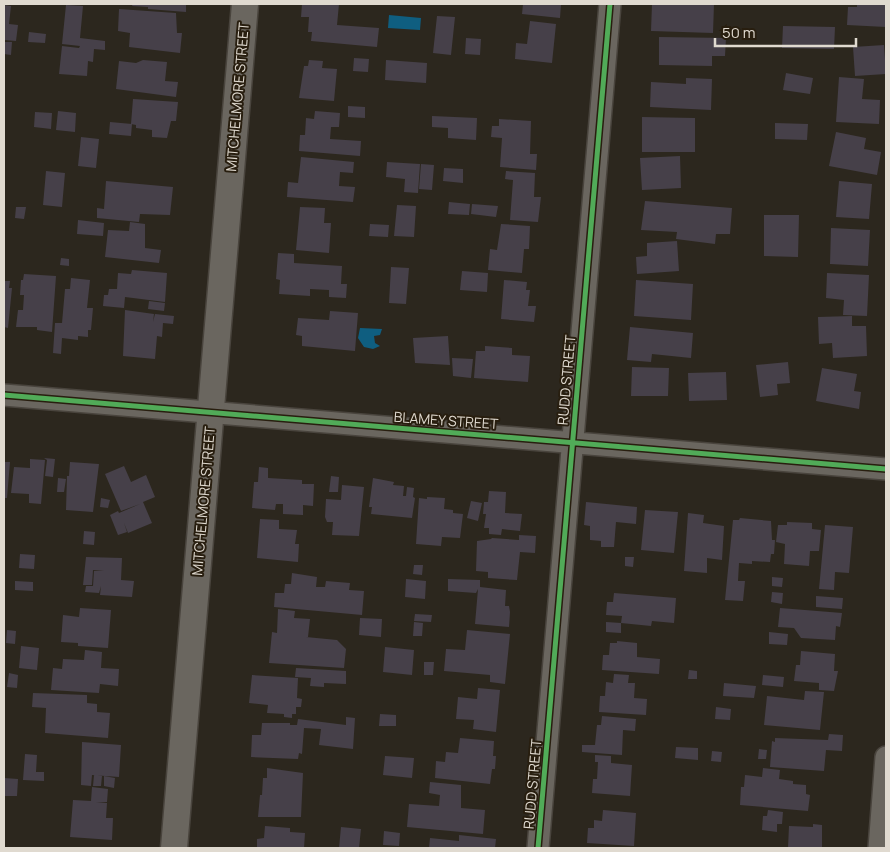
<svg xmlns="http://www.w3.org/2000/svg" width="890" height="852" font-family="Manrope,sans-serif">
<rect width="100%" height="100%" fill="#2c271e"/>
<path fill="#0f5e80" d="M389,15L421,18L420,30L388,28Z
M360,328L382,329L380,335L374,336L375,343L380,346L373,349L364,347L358,338Z"/>
<path fill="#464049" d="M133,4H186V12L148,9V7L132,6Z
M302,4H339L337,25L379,28L377,47L311,41L312,32H308L309,17H301Z
M523,4H561L560,18L522,14Z
M652,4H714L713,33L651,31Z
M857,4H886V27L847,25L848,7H857Z
M4,5L11,6L9,24L18,25L16,41L4,40Z
M66,5L83,6L80,38L105,41V50L94,49L93,62L88,61L87,76L59,74L62,46L79,48L80,46L62,44Z
M119,9L176,13L177,33H182L180,53L129,47L130,33L118,31Z
M437,16L455,17L451,55L433,53Z
M530,21L556,24L552,63L515,59L516,43L527,44Z
M783,26L835,27L834,49L782,48Z
M29,32L46,34L45,43L28,42Z
M659,37L726,38L725,56H712V66L659,65Z
M466,38L481,39L480,55L465,54Z
M4,42H12L11,55L4,54Z
M884,45L886,74L855,76L853,47Z
M354,58L369,59L368,72L353,71Z
M143,60L167,62L165,81L178,82L176,97L116,89L119,61L136,63Z
M309,60L323,61L322,68L337,69L334,101L299,98L304,66H308Z
M386,60L427,63L426,83L385,80Z
M786,73L813,78L810,94L783,90Z
M839,77L864,79L862,99L880,100L879,124L836,122Z
M686,78L712,79L711,110L650,107L651,82L686,84Z
M133,99L178,102L176,121H171L167,138L152,137V130L136,128V125L131,124Z
M348,106L365,107V118L348,117Z
M58,111L76,113L75,132L56,130Z
M315,111L340,113L339,127H331L330,139L361,141L360,156L299,151L300,135H305L306,118L314,119Z
M35,112L52,113L51,129L34,127Z
M432,116L477,118L476,140L448,138V128L432,127Z
M642,117L695,118V152H642Z
M499,119L531,121L530,154H537L536,170L500,167L502,138L491,137L492,126H499Z
M110,122L132,124L131,136L109,134Z
M775,123L808,124L807,140L775,139Z
M836,132L866,138L864,149L881,152L877,175L829,166Z
M81,137L99,139L96,168L78,166Z
M680,156L681,188L642,190L640,158Z
M301,157L354,162L353,173L340,172L339,186L355,187L353,202L287,197L288,182L298,183Z
M387,162L420,164L418,193L404,192L405,179L386,177Z
M421,164L434,165L432,190L419,189Z
M444,168L463,169V183L443,181Z
M46,171L65,173L62,207L43,205Z
M506,171L535,173L534,197H541L538,222L510,220L513,180L505,179Z
M106,181L173,187L170,215L140,214L139,222L97,218V208L104,209Z
M839,181L872,184L869,219L836,217Z
M645,201L732,208L730,234H716L715,244L676,239L677,232L641,230Z
M449,202L470,204L469,215L448,214Z
M472,204L498,206L496,217L471,214Z
M397,205L416,206L414,237L394,236Z
M16,207H26L24,219L15,218Z
M300,207L325,208L324,223H331L329,253L296,250Z
M764,215H799L798,257L764,256Z
M78,220L104,223L103,236L77,234Z
M130,222L145,224V248L161,250L159,263L105,257L108,230L129,231Z
M370,224L389,225L388,237L369,236Z
M501,224L530,226L529,249H524L522,273L488,270L490,249L497,250Z
M831,228L870,230L868,266L830,264Z
M677,241L679,271L637,274L636,257L647,256V243Z
M278,253L294,254V263L342,266L341,284H347L346,298L329,297V290L310,289V296L279,294L280,280L276,279Z
M61,258L69,259V266L60,265Z
M391,267L409,268L406,304L389,303Z
M132,270L167,273L165,302L125,297L124,308L103,306L104,295H108L109,289H117L118,273L131,274Z
M462,271L488,273L487,292L460,290Z
M827,273L869,275L867,316L843,315L844,300L826,298Z
M24,274L56,276L52,332L37,330V327H16L18,310H23L24,295H20L21,280H23Z
M71,278L90,280L87,308H93L91,330H88V337L78,336V340L62,338L61,354L53,353L55,323H62L65,289H70Z
M504,280L527,282L526,290H530L528,306H536L534,322L501,319Z
M636,280L693,284L691,320L634,316Z
M4,281H10L9,288H12L8,328L4,327Z
M149,301L165,303L164,311L148,309Z
M125,310L154,314L153,322L155,314L174,316L173,324L163,323L162,337L157,336L155,359L123,356Z
M330,311L358,313L355,351L302,346V336L296,335L298,318L329,320Z
M852,316V326H866L867,356L833,358L832,343L819,344L818,317Z
M630,327L693,333L691,358L652,354L651,362L627,360Z
M448,336L450,365L415,363L413,338Z
M485,346L512,348V355L530,356L528,382L474,378L476,351H485Z
M452,358L473,359L471,378L453,376Z
M788,362L790,383L777,384L778,395L760,397L756,365Z
M632,367L669,368L668,396H631Z
M822,368L857,374L854,391L861,392L859,409L816,401Z
M726,372L727,400L689,401L688,373Z
M44,458L55,459L53,477L45,476L47,460Z
M30,459L45,460L41,504L29,503V494L11,493L14,467L30,468Z
M4,462H10L7,498H4Z
M70,462L99,464L93,512L66,510L67,476H69Z
M124,466L131,482L146,475L155,497L143,502L152,523L128,533L124,523L127,532L118,535L110,515L118,511L119,513L140,504L121,511L105,474Z
M259,467L268,468V478L302,480V484H314L313,506L303,505V515L283,514V504H276L275,510L252,508L254,482H258Z
M331,476L339,477L338,492H329Z
M58,478L66,479L64,492H57Z
M373,478L394,482L393,485L404,486L403,496H406L407,487L414,488L413,497L415,498L412,518L371,514L372,507H369Z
M342,485L364,487L359,536L332,535L333,522H327L325,517L326,499L341,500Z
M489,491L506,492L505,513L522,514L520,531L502,529L501,535L489,534V528H484L486,514H483L484,502H488Z
M427,497L445,498L444,509L453,510V513L463,514L460,538L442,537L441,546L416,544L419,498L427,499Z
M101,498L110,500L108,508L100,507Z
M471,501L482,503L478,521L467,518Z
M586,502L637,507L636,524L616,522L614,547H601V541L590,540V526L584,525Z
M645,510L678,512L674,553L641,550Z
M688,513L704,515L703,523L724,526L722,560L707,558V573L684,571Z
M740,518L771,521L772,540H775L774,554H771L770,562L752,561V564L739,563L738,581H745L743,601L725,600L733,520H739Z
M260,519L279,520V529L297,530L295,544H299L298,562L257,558Z
M787,522L812,523V529L821,530L819,551H810L809,566L784,564L785,544L776,542L778,525H787Z
M825,525L853,527L849,573L835,572L834,590L819,589Z
M84,531L95,532L94,545L83,544Z
M519,535L536,536L535,553L520,552L517,580L488,578V572L476,571L477,541L491,539L492,538L519,540Z
M20,554L35,555L34,569L19,568Z
M86,557L122,558L121,580L134,581L132,597L100,595L101,586L99,593L85,592L86,586H93L94,571H104L93,570L92,585H83Z
M625,557H634L633,567L625,566Z
M414,565H423L422,575L413,574Z
M292,573L317,577L316,587H325L326,581L350,583L349,590L364,591L362,615L274,607L275,593H284L285,584H291Z
M772,577L783,578L782,587L772,586Z
M406,579L426,581L425,599L405,597Z
M448,579L480,580V587L506,590L505,606H509L510,612L509,627L475,624L478,589L476,593L448,591Z
M15,581L33,582V591L15,590Z
M772,592L783,593L782,604L771,602Z
M614,593L676,598L674,623L652,621L651,626L621,623L622,616L606,615L607,602H613Z
M816,596L843,598L842,609L816,607Z
M80,608L111,610L108,648L78,646V643L61,642L63,615L79,617Z
M780,608L842,613L840,627L836,626L835,640L801,638L794,628L778,627Z
M278,609L295,611L294,618L310,619L308,637H306L337,640L346,649L344,668L269,663L272,632L277,633Z
M415,614L432,615L431,622L414,621Z
M360,618L382,619L381,637L359,635Z
M414,622L423,623L422,636H413Z
M606,622L621,623V633L606,632Z
M7,630L16,631L15,644L6,643Z
M467,630L510,634L505,684L490,682V675L444,671L446,649L465,650Z
M769,632L788,634L787,645L769,644Z
M617,641L637,643V657L660,659L659,674L602,670L603,655H609L610,643H617Z
M21,646L39,648L37,670L19,668Z
M385,647L414,650L412,675L383,672Z
M85,650L102,652L101,668L119,669L118,686L100,684L99,693L51,690L53,668L62,669L63,659L84,660Z
M801,651L835,654L834,671H838L834,691L819,690V683L794,681L796,665H800Z
M424,662H434L433,675H424Z
M296,668L346,671V684L324,683V687L310,686L311,678L295,677Z
M689,670L697,671V679H688Z
M9,673L18,675L17,688L7,687Z
M614,674L629,675L628,683H635L634,698L647,699L646,715L599,712L600,696H605L606,682L613,683Z
M252,675L298,678L297,698L302,699L301,707H296V714H292V718L284,717V714L267,713L268,705L249,703Z
M763,675L784,677L783,687L762,685Z
M724,683L756,686L754,698L723,696Z
M478,688L500,690L496,732L473,729L474,720L456,719L458,697L477,699Z
M805,691L824,692L820,730L764,725L767,696L804,700Z
M33,693L87,695V703L97,704V712L110,713L108,738L45,733L46,708L32,707Z
M716,707L731,709L730,720L715,719Z
M380,714L396,715V726H379Z
M602,716L636,719L635,731L623,730L622,755L582,752V745H595L597,725H601Z
M346,717L355,718L353,749L319,745L321,729L304,728L302,754L299,753L298,759L251,757L252,735H261L262,723H290V725H297L298,719L346,725Z
M829,734L843,735L842,751L826,750L824,771L770,767L772,741L775,742V738L828,740Z
M460,738L494,741L493,756H496L495,769H492L490,784L435,778L436,761L445,762L446,752L458,753Z
M82,742L121,745L119,777L92,775L91,786L81,785Z
M676,747L698,748V760L675,758Z
M759,749L767,750L766,759H758Z
M712,751L722,752L721,762L711,761Z
M25,754L37,755L36,772H44V781L23,780Z
M595,755L611,756V763L632,765L630,796L592,793L593,779H597L598,762H595Z
M385,756L414,758L412,778L383,775Z
M267,768L303,773L301,817H258L260,795H262L263,778H267Z
M763,768L780,770L779,779L793,781V784L806,785V794L810,795L808,811L740,805L741,787H744L745,775L762,777Z
M94,775L102,776L101,786H93Z
M104,776L115,778L114,788L104,786Z
M4,778L18,779L17,796H4Z
M430,782L461,785V808L485,810L483,834L407,827L409,804L439,806L440,795L429,793Z
M92,787L108,789L107,802H96L107,803L106,818H113L112,840L70,837L73,800L91,801Z
M603,810L636,813L634,846L587,843L588,828H594V820L602,821Z
M768,810L783,812L782,824H777V832L762,830L763,816H767Z
M813,824L822,825V848H788L789,826L813,827Z
M265,826L290,828V832L305,833L304,848H257V839L264,838Z
M341,827L361,829L359,848H339Z
M384,831L400,833L399,846L383,845Z
M459,835L496,839L495,848H429L430,838L459,841Z"/>
<g fill="none" stroke-linecap="round" stroke-linejoin="round">
<g stroke="#49443d" stroke-width="24">
<path id="minor" d="M4,395L886,469
M538,848L610,4
M879,848L886,757"/>
</g>
<g stroke="#49443d" stroke-width="29">
<path id="tertiary" d="M174,848L245,4"/>
</g>
<use href="#minor" stroke="#6a665f" stroke-width="21"/>
<use href="#tertiary" stroke="#6a665f" stroke-width="26"/>
<g stroke="#281e0f" stroke-width="8">
<path id="cycleway" d="M4,395L886,469
M538,848L610,4"/>
</g>
<use href="#cycleway" stroke="#51ab58" stroke-width="5"/>
</g>
<g text-anchor="middle" dominant-baseline="central" stroke-width="4" stroke-linejoin="round" paint-order="stroke">
<g font-size="14" fill="#e0dad0" stroke="#281e0f">
<text transform="translate(237 97) rotate(-85)">MITCHELMORE STREET</text>
<text transform="translate(566 380) rotate(-85)">RUDD STREET</text>
<text transform="translate(446 420) rotate(4)">BLAMEY STREET</text>
<text transform="translate(203 501) rotate(-85)">MITCHELMORE STREET</text>
<text transform="translate(532 784) rotate(-85)">RUDD STREET</text>
</g>
</g>
<rect width="890" height="852" fill="none" stroke="#e0dad0" stroke-width="10"/>
<path d="M715 38v8h141v-8" fill="none" stroke="#e0dad0" stroke-width="2.5"/>
<text x="722" y="38" font-size="15" fill="#e0dad0" stroke="#281e0f" stroke-width="4" paint-order="stroke">50 m</text>
</svg>
